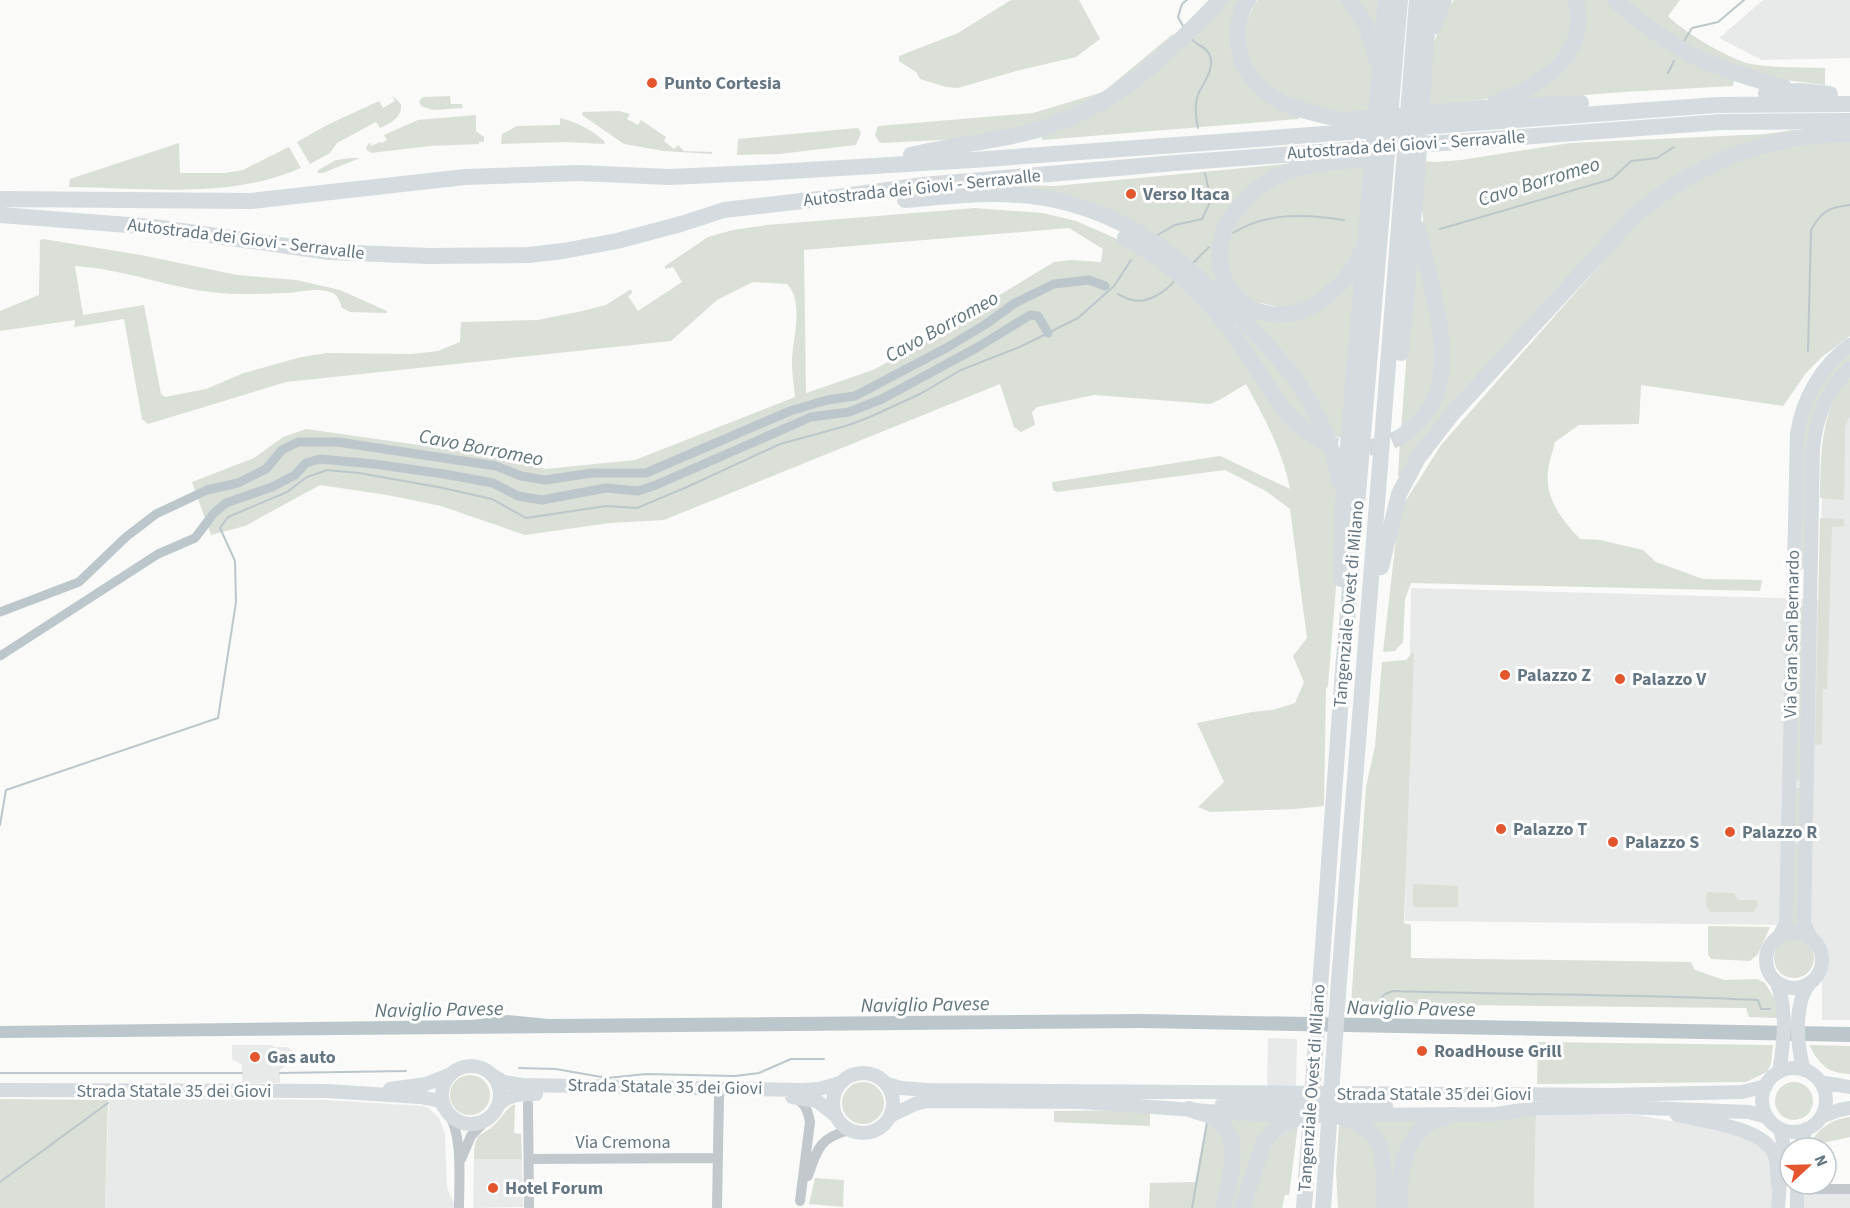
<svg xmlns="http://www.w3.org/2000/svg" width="1850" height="1208" font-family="'Source Sans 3',sans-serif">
<rect width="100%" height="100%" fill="#fafaf8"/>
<path fill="#e8e9e9" d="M1763,0H1850V58L1762,60L1719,38Z
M1850,399V1020H1822V951L1812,925L1405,921L1411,588L1819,599L1822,497Z
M1268,1038L1297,1039L1296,1086H1267Z
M232,1045H271L275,1047H288L292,1050V1061L280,1070V1083H242V1065L232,1059Z
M109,1098L327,1100L423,1106L429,1108L439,1118L445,1133L447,1188L456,1208H105Z
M1536,1113L1638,1115L1745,1135L1761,1145L1770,1155L1773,1177V1208H1534Z
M474,1159H522L523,1207L473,1208Z
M1797,1189H1850V1208H1797Z"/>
<path fill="#dadfd7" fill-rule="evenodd" d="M1011,0H1079L1100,39L1076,57L1020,70L958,88L946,87L920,79L916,72L899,61V56L958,33Z
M1228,0H1242C1234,18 1224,38 1233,58C1238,67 1288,106 1299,116V119L1042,140V133L1069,124Z
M1257,0H1342L1350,8L1375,69L1373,112L1327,113L1268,88L1247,61L1243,28Z
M1356,0H1385L1382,38Z
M1454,0H1569L1572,17L1569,39L1546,70L1494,98L1428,107L1432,47L1446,12Z
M1579,0H1608L1734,80L1733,86L1624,92L1522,100L1563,68Z
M1623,0H1680L1668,16C1684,32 1730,60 1751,64C1775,68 1801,67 1825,68V85L1761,77L1673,39Z
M1173,34L1175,39L1109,92L1045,123L959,139L882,143L879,142L875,135L878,126L1033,113L1103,92Z
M392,95L401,104C402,118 391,123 380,128L376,122L337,143L330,153L310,164L297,142L327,125L379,101L383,108L395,101Z
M450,96L451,104H462L463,108L433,110L421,106L419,101L423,97Z
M619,111L630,114L627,119L638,125L641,120L666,137L664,141L674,149L678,145L684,151L712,152V154L664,151L624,144L582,115L583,112Z
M476,115V131L484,137V142H479V144L430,146L371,153L366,149L368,144L370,143L371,146L380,142L382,143L387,140L384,135L418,120Z
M560,118C576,122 593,130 605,142L604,144L567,142L501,144L502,134L517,126L560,125Z
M858,128L861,133L856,145L779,154L737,155L738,139Z
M1792,130H1804L1673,180L1401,476H1398L1400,441L1445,386L1423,219L1421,199L1423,161L1436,162L1461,160L1570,143L1766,134Z
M1850,138V336L1822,357L1806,373L1783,406L1641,385L1639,424L1579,425L1555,442C1553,451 1549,461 1548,471C1545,499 1562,520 1580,539L1600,540L1643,550L1656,562L1703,579L1762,580L1760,591L1411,583L1405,599L1403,642L1395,651L1383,652L1396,539L1403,505L1441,445L1635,225L1666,199L1694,181L1754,153Z
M179,143L180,173H225L243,170L289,147L301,168C231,199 144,188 69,187L70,179Z
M350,158H360L323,173H317L318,170L336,160Z
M1295,163L1240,197L1220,221L1214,242V262L1226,294L1309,315L1323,308L1356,274L1347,439L1334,436L1316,397L1167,244L995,186L1013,185L1055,186Z
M1367,164L1362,232L1354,252L1337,280L1318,297L1284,311L1252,302L1230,278L1225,260L1228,232L1256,197L1294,175Z
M975,208L1043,213L1076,221L1122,241L1174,276L1324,447L1339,491V550L1328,686L1326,689L1324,806L1295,809L1210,812L1198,807L1224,782L1197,723L1252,712L1273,710L1295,703L1304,682L1293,656L1307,638L1290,509L1266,491L1225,470L1057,492L1053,490L1052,482L1220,456L1290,489C1283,452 1264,417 1246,384L1221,399L1210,404L1094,395L1037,407L1032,412L1035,425L1021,432L1014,427L1000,384L664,520L610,523L525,535L441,506L387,495L320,485L245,526L211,535L192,482L254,458L283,437L306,429L510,458L545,469L635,460L795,397C794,385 792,374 792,363C792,339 805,303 787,284L753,282L717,300L671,341L286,382L148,424L142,419L124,319L74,327L75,320L0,331V311L39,295L40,240L43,239L141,255L237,275L296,280L340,290L387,311V313L350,312L342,308C340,302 338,296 333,293C319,286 297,293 283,293C269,294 255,294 241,294C182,294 133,270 75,266L83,315L144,305L161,394L165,397L206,389L244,373L301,357L327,353L412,354L438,351L460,342L461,322L537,320L578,312L606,305L631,289L632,293L628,296L638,311L682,282L673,267L665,269V266L708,237L733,230L767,225ZM1069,228L1103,249L1101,262L1071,260L1054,262L899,356L873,370L806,393L804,250Z
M1417,247L1438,355L1428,400L1401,429L1415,248Z
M1227,310L1279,361L1321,435L1288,407Z
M1850,350V361L1841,369L1824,390L1805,568L1800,570L1802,424L1823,381Z
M1850,378V416L1845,427L1844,500L1820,498C1821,460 1819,407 1850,378Z
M1820,518L1844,519V526L1832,527L1827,689H1823L1822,744L1815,745Z
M1800,605L1804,607L1801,781L1794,780L1797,606Z
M1414,651L1404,923L1411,925V958L1691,962L1695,970L1724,980L1757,979L1765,983L1776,1001L1778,1018L1749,1017L1746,1008L1351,1004L1366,787L1375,746L1382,662L1406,660Z
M1794,788H1801L1800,833L1794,834Z
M1794,843L1798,844L1801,849L1799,919L1797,925L1792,926L1790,922Z
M1413,884L1458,886V907H1413Z
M1707,892L1734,893L1738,900H1756L1758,906L1753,912H1710L1706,905Z
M1708,926L1770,927L1758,954L1750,961L1711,959L1708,954Z
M1774 958a20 20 0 1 1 40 0a20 20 0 1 1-40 0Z
M1538,1042L1773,1045L1771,1064L1767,1072L1746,1082L1537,1084Z
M1809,1045L1850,1046V1074C1827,1073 1820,1065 1809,1045Z
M450 1095a20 20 0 1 1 40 0a20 20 0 1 1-40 0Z
M1775 1101a19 19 0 1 1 38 0a19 19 0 1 1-38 0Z
M842 1103a21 21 0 1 1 42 0a21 21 0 1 1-42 0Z
M0,1099L108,1100L105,1208H0Z
M515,1104L514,1133L521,1134L522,1159H474C474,1127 483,1139 498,1121C504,1114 507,1108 515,1104Z
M1150,1110V1126L1054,1122V1111Z
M1536,1113L1534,1208H1407V1176L1413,1151L1426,1133L1446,1122Z
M1225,1117L1275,1119L1235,1208H1228Z
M1850,1117V1137L1823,1143L1824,1148H1809C1815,1130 1831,1119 1850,1117Z
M1370,1120L1424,1121L1396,1208L1370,1122Z
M1206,1122L1221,1130L1229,1154L1218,1208H1149L1150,1183L1195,1182Z
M1339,1124L1354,1128L1373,1144L1381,1208H1338L1336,1172Z
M1298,1125L1289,1195H1285L1282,1208H1246L1269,1143Z
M815,1178L844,1180L843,1207L809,1204Z"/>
<path fill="#bbc7cb" d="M1141,1014L1850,1027V1042L1143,1028L0,1038V1026L472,1020L508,1015L549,1019Z"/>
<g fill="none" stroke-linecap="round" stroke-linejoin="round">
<path stroke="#bbc7cb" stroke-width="2" d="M1183,26L1178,17L1182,4L1187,0
M1191,38C1196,46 1207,46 1210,56C1215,70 1202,84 1198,95C1194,105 1196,118 1198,128
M1683,43L1692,28L1718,22L1744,0
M1668,73L1674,61
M1440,229L1612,179L1631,161L1657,158L1674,147
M1233,233C1266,212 1306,214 1344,220
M1156,236L1175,225L1202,219L1211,200L1205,173
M1192,264L1209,247
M1118,294C1122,296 1127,299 1132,300C1147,304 1166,292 1175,280
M1808,351L1811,230C1821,212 1829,207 1850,205
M0,825L6,790L218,718L236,602L235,561L220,528L228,517L287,492L307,477L327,470L359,473L443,488L492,499L526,518L606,506L637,508L687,487L780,444L846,426L870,417L920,394L961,370L1022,346L1078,318L1114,286L1131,260
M1380,1008C1380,998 1382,994 1393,991C1514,995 1636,994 1758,1000L1761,1009H1770
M519,1068L556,1069L607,1078L646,1074L735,1076L759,1073L791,1059H824
M0,1073H242
M280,1073L406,1071
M0,1182L108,1103
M1192,1208L1207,1123"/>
<path stroke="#bbc7cb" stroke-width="9" d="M0,612L79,582L126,537L156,514L207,490L238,483L266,469L282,450L298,442H338L496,466L521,476L545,480L592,473H646L790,411L827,400L855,396L948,347L986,324L1015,303L1054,284L1089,280L1105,286
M0,656L158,554L195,538L214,513L226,503L272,487L295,475L306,463L320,459L374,464L444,474L493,483L518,496L542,500L606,488L638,491L656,485L811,417L849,412L882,399L978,347L1030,315L1038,316L1048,333"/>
<path stroke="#d5d9db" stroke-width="16" stroke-dasharray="16 8" stroke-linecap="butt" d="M1322,441C1351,453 1375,450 1402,436"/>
<path stroke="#c3c8cc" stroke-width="10" d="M794,1098C805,1102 808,1111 810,1122L800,1201
M528,1104L529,1208
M449,1115C463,1136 459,1182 459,1208
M461,1159L471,1136L485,1121
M529,1159L718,1158
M808,1176C817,1149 820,1137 850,1130
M1797,1189H1850
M717,1208L719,1096"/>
<path stroke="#d6dbdf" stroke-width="14" d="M1766 960a28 28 0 1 1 56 0a28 28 0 1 1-56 0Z
M1778,938L1786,923L1797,434C1802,399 1821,366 1850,345
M1811,938L1804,923L1813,449C1816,417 1827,390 1850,368
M1776,981C1788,1009 1784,1042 1779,1072
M442 1095a29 29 0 1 1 58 0a29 29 0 1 1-58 0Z
M1762 1100a32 32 0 1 1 64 0a32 32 0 1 1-64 0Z
M1804,1070C1797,1047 1793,1002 1810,983
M833 1103a30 30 0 1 1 60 0a30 30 0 1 1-60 0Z
M492,1075L504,1082L522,1085L802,1090L819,1089L840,1083
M1820,1082L1850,1087
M887,1084L901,1088L928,1090L1611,1095L1742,1092L1766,1086
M390,1089L426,1084L449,1075
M0,1090L327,1091L420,1097L440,1101L443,1106
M792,1097L817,1101L836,1116
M1082,1102L1250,1114L1301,1115
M1222,1104L1386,1106
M497,1107C506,1094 521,1094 536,1094
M1341,1115L1496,1114L1535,1108L1623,1107L1749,1112L1767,1117
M1677,1115C1704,1122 1765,1127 1775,1156C1778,1165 1777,1176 1778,1185
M890,1116L915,1104L927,1101L1089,1102
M1821,1117L1839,1110L1850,1108
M1800,1148L1806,1129
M1778,1208L1783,1142L1780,1129
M1797,1208V1184"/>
<path stroke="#d6dbdf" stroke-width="16" d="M1248,0C1224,37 1242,82 1280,101C1298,111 1321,114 1342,120
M1349,0C1364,17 1371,36 1376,58
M1615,0C1669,49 1714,70 1784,87
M1433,27L1444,0
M1766,93L1799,91L1830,94
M1495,103C1540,86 1590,57 1576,0
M1344,120L1483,108L1581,103
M911,155C954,144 998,142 1040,129C1119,104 1164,57 1220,0
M0,199L251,201L465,177L578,173L670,177L756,173L973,160L1717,105L1850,104
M905,200C955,196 1005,189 1055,200C1132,217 1179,257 1234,311C1285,361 1326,409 1340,482
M0,215L154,227L329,252L430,256L528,255L563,251L617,241L681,224L724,210L837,197L923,185L1175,163L1721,122L1850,121
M1125,238C1176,264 1213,304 1245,351C1270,387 1282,419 1322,441
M1361,252C1356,270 1342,283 1328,295C1259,353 1180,271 1242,203C1253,191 1267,180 1283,174C1310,162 1340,162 1369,159
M1401,353L1417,177L1429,0
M1402,436C1413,427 1424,418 1431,406C1458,359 1428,278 1418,228
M1381,567L1399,494L1418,458L1452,414L1633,217C1697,162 1766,135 1850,134
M1341,579L1343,503L1386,0
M1189,1109C1198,1112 1208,1114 1216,1119C1245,1139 1229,1180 1223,1208
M1242,1208L1263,1144C1284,1105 1365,1105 1380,1147C1385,1161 1384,1192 1385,1208
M1304,1208L1343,670L1400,0
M1323,1208L1339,981L1417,0
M1400,1208C1399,1180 1401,1141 1428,1124C1434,1120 1443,1118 1450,1115"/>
</g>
<g fill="#e4572e" stroke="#fff" stroke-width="2">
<circle cx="652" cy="83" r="6"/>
<circle cx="1131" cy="194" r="6"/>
<circle cx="1505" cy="675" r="6"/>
<circle cx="1620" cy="679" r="6"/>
<circle cx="1501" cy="829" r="6"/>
<circle cx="1730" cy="832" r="6"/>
<circle cx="1613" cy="842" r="6"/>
<circle cx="1422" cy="1051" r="6"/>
<circle cx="255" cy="1057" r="6"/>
<circle cx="493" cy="1188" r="6"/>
</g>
<g text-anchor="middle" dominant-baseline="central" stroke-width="6" stroke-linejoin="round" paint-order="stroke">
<g font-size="18" font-weight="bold" fill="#657683" stroke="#fff" text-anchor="start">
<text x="664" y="83">Punto Cortesia</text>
<text x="1143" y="194">Verso Itaca</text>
<text x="1517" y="675">Palazzo Z</text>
<text x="1632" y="679">Palazzo V</text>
<text x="1513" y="829">Palazzo T</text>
<text x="1742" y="832">Palazzo R</text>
<text x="1625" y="842">Palazzo S</text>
<text x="1434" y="1051">RoadHouse Grill</text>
<text x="267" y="1057">Gas auto</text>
<text x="505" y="1188">Hotel Forum</text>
</g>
<g font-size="18" fill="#657683" stroke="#fff">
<text transform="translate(1406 145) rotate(-4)">Autostrada dei Giovi - Serravalle</text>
<text transform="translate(922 188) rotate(-6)">Autostrada dei Giovi - Serravalle</text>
<text transform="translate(246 239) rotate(7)">Autostrada dei Giovi - Serravalle</text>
<text transform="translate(1349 604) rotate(-85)">Tangenziale Ovest di Milano</text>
<text transform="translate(1792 634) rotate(-89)">Via Gran San Bernardo</text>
<text transform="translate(665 1087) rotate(1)">Strada Statale 35 dei Giovi</text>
<text transform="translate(1312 1088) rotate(-86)">Tangenziale Ovest di Milano</text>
<text x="174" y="1091">Strada Statale 35 dei Giovi</text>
<text x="1434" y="1094">Strada Statale 35 dei Giovi</text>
<text x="623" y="1142">Via Cremona</text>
</g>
<g font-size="20" font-style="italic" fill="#60757c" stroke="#fff">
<text transform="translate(1539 182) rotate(-17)">Cavo Borromeo</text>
<text transform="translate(942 327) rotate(-29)">Cavo Borromeo</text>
<text transform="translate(481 448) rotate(11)">Cavo Borromeo</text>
<text transform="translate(925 1005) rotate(-1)">Naviglio Pavese</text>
<text transform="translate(1411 1009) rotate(1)">Naviglio Pavese</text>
<text transform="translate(439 1010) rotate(-1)">Naviglio Pavese</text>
</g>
</g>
<g transform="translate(1808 1166) rotate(68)"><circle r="28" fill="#ffffff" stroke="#c1c8cd" stroke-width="1.5"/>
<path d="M0-4.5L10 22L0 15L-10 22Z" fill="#e4572e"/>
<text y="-9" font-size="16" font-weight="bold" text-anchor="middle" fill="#657683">N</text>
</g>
</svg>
